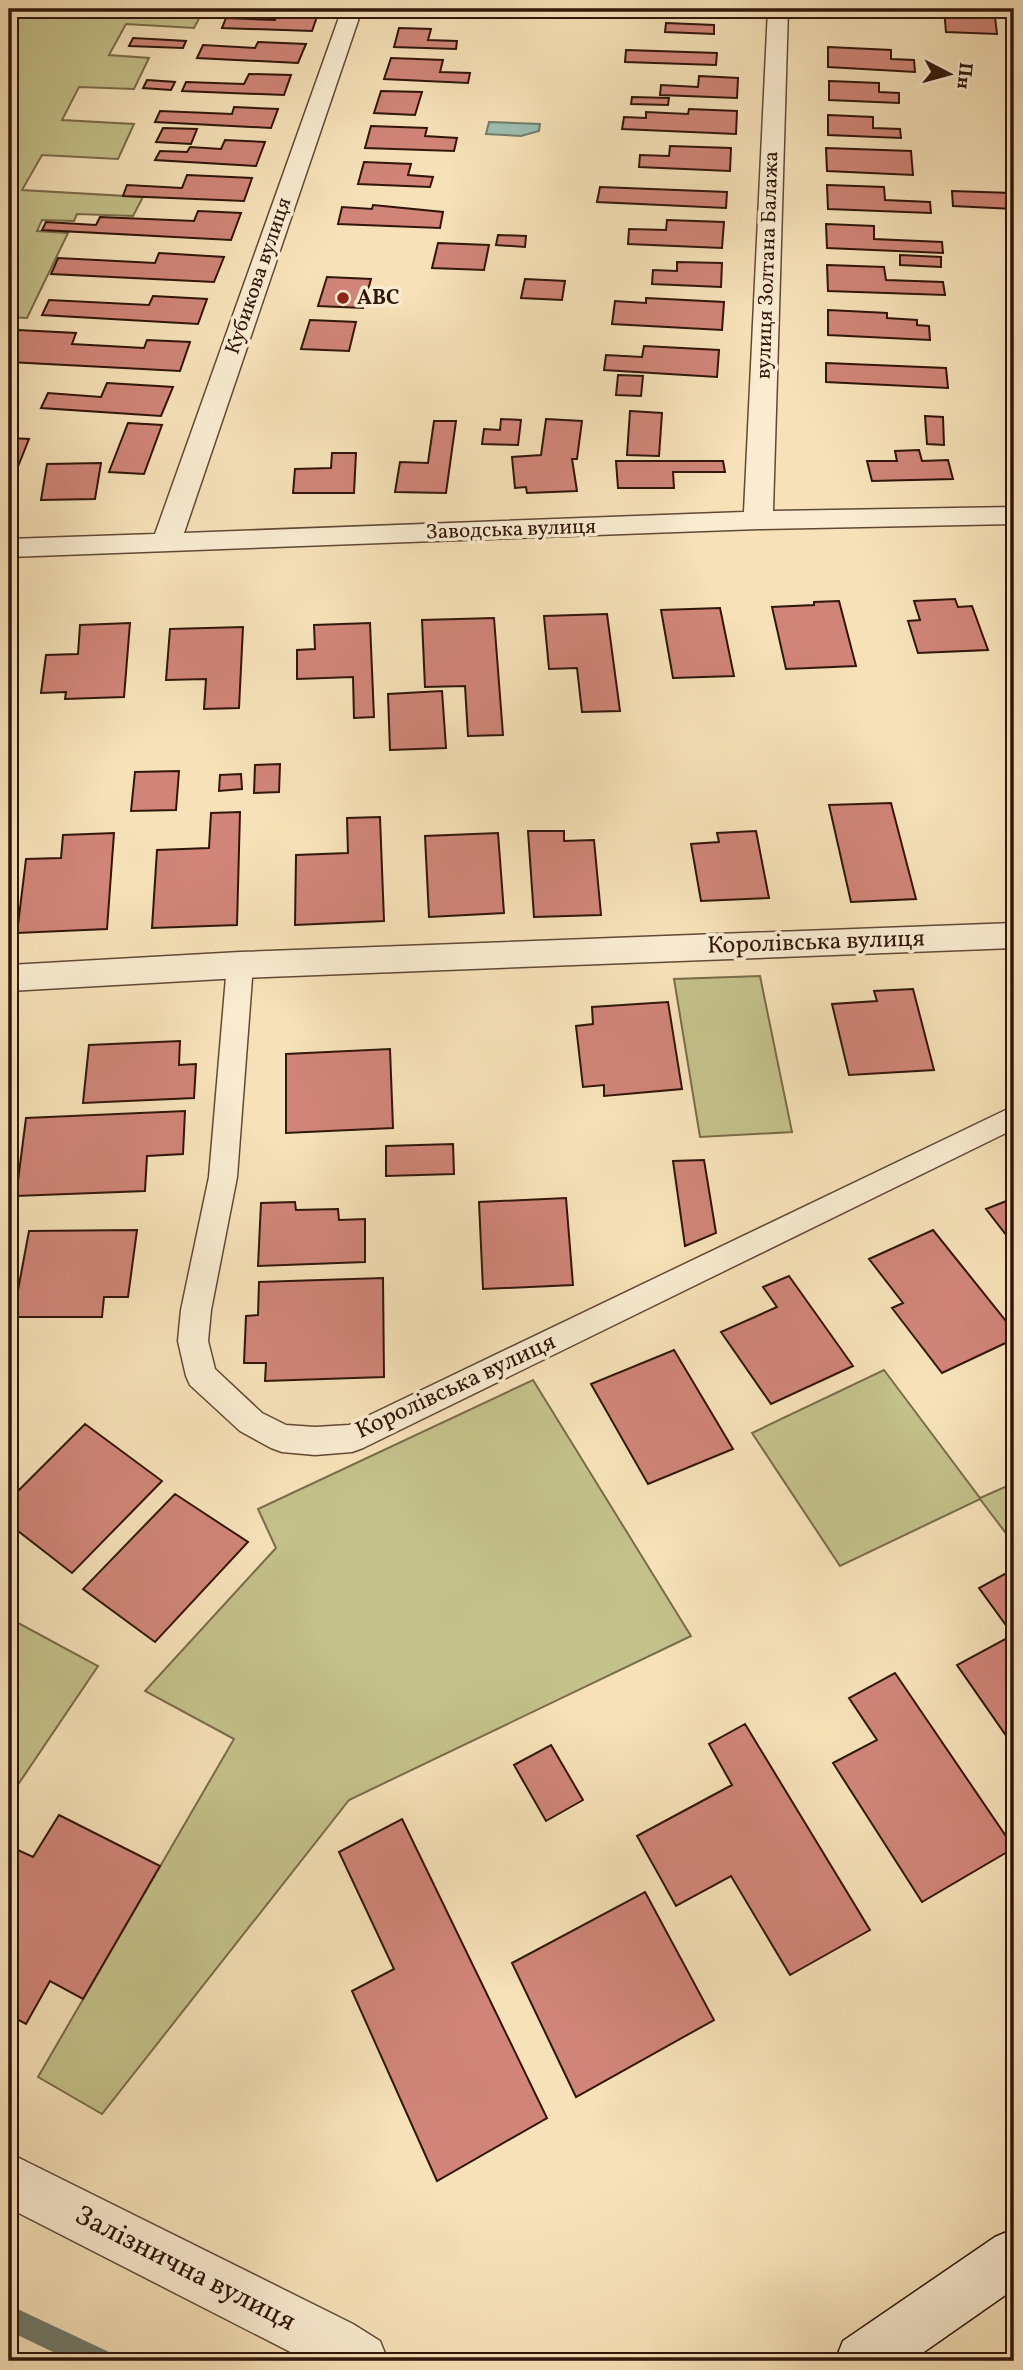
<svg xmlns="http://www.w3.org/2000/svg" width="1023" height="2370" font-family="Vollkorn,serif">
<rect width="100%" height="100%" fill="#f6e1b8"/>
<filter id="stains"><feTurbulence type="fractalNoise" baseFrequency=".00286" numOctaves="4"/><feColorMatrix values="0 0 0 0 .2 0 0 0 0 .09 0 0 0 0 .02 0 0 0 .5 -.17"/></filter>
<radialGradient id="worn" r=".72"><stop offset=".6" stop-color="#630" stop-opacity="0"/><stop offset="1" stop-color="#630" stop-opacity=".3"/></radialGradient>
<path fill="#c4c18a" stroke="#7a6c4a" stroke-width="2" d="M9,9H204L194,28L126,24L109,55L149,58L134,89L79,87L62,120L134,124L118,159L42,155L22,190L143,197L133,216L77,214L74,221L42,220L37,231L68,233L27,318L9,317Z
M760,976L792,1132L700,1137L674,979Z
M884,1370L980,1498L1014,1483V1544L980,1499L840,1566L752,1433Z
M533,1380L691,1636L349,1800L102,2114L38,2077L234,1739L145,1691L276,1548L258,1509Z
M9,1618L98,1666L9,1798Z"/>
<path fill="#9dbeb0" stroke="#727b6e" stroke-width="2" d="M489,122L540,124L539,131L521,136L486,134Z"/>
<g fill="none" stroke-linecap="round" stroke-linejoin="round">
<path fill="#727b6e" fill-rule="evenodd" d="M9,2305L109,2352L113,2361H72L9,2331Z"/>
</g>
<path fill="#d08578" stroke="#31160b" stroke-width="2" d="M944,9H994L997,34L946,32Z
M279,10L319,11L312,31L222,28L226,18L275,20Z
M666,23L714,25V34L665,32Z
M399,28L431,29L428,40L457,41L456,49L394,47Z
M133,38L186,41L183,48L129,46Z
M258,42L306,44L298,63L197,58L203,45L255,48Z
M828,47L891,50V59L914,60L915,72L828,67Z
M626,50L717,53L716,65L625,62Z
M391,58L443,60L440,72L470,73L468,83L384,79Z
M249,74L291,75L284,95L182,91L186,82L244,84Z
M699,76L738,78L737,98L660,95L661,85L698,87Z
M147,80L175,82L171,90L143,88Z
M829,81L879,83V92L899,93V103L829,100Z
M381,91L422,92L415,115L374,113Z
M632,97L669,98L668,105L631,104Z
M234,107L278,109L271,128L155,122L160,111L232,114Z
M689,109L737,111L736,134L622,129L624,117L646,118V112L688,114Z
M828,115L873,117V128L900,129L901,138L828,135Z
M371,126L427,128L425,136L457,138L454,151L365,148Z
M163,128L197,129L191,144L156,142Z
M225,140L265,142L256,166L155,160L160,151L187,152L190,147L221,149Z
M670,146L731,148L730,171L639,167L640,155L669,156Z
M826,148L911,151L913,175L827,171Z
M364,162L411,164L408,175L433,177L430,187L358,184Z
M187,175L252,178L244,201L123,196L127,185L182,188Z
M827,185L884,187L885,200L930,202L931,213L828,209Z
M600,187L727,192L726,208L597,202Z
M952,191L1012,193L1014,209L953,206Z
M373,205L443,212L440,228L338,224L342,207L372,209Z
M198,211L241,213L231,240L42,230L46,222L96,225L100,217L194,221Z
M667,220L724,222L722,248L628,244L629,229L666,230Z
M826,224L874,226V239L942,242L943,253L827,248Z
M498,235L526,236L525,247L496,245Z
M438,243L489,245L484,270L432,268Z
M159,253L224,257L214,282L51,274L58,258L155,263Z
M900,255L941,257V267L900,265Z
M677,262L722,263L721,287L652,284L653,270L677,271Z
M827,265L884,267L886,280L943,282L945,295L828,291Z
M327,277L371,279L363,308L318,306Z
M525,279L565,281L562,300L521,298Z
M153,296L207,299L198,324L42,315L49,300L149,305Z
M646,298L724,302L722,330L612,324L615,301L646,303Z
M828,310L887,313V318L917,320V325L929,326L930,340L828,335Z
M310,320L356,322L349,351L301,349Z
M18,330L76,333L72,344L144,348L147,340L190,342L180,371L9,362V349Z
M644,346L719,350L717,377L604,370L606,355L642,357Z
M826,363L946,368L948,388L826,382Z
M618,375L643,376L641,396L616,395Z
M107,383L173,387L161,416L41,408L48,393L101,397Z
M630,411L662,413L659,456L627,455Z
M925,416L943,417L944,445L927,444Z
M501,419L521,420L518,445L482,444L484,429L500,430Z
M546,419L582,421L577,459H572L577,491L527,493L526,487L515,488L512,457L541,455Z
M434,421H456L446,493L395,492L400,462L428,463Z
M128,423L162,425L144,474L109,472Z
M9,438L29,439L9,489Z
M919,450L922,461L948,460L953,479L872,481L867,461H897L895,451Z
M332,453H356L354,493H293L295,469L331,468Z
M616,461H723L725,472H673L674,488H618Z
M101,463L95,499L41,500L47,464Z
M955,599L958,607L972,606L988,650L918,653L908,621L920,620L914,601Z
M839,601L856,666L786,669L772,607L814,605V602Z
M720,608L734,676L673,678L661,610Z
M607,614L620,711L582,712L577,668L549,669L544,616Z
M494,618L503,735L468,736L465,686L425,687L422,620Z
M130,623L124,697L65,699L66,692L41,693L46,655L78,654L80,625Z
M370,623L374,717L354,718L353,677L297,679V650L315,649L314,625Z
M243,627L239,708L204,709L206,679L166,680L170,629Z
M442,691L446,748L390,750L388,694Z
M280,764L279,792L254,793L255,765Z
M179,771L176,810L131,811L135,772Z
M241,774L242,789L219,791L220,775Z
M891,803L916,899L851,902L829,805Z
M240,812L237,925L152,928L157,850L209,848L211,813Z
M380,817L384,921L295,925L296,855L348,853L347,818Z
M528,831H564V841L594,840L601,915L534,917Z
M756,831L769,898L701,901L691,844L719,842L717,833Z
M114,833L107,929L17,933L26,859L61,858L63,835Z
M498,833L504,913L429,917L425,836Z
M913,989L934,1070L849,1075L832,1004L877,1001L874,991Z
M668,1002L682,1089L604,1096V1085L583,1087L576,1026L593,1024L592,1007Z
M180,1041L179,1065L196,1064L194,1098L83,1103L89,1045Z
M390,1049L393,1128L286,1133V1054Z
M185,1111L183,1154L147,1156L145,1191L16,1196L26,1118Z
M453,1144L454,1174L386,1176V1146Z
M704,1160L716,1233L685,1246L673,1161Z
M566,1198L573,1285L483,1289L479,1202Z
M1014,1198V1245L986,1209Z
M295,1202L296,1210L338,1209L339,1220L365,1219V1262L258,1266L261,1203Z
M137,1230L128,1297H104L102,1317H13L29,1231Z
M933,1230L1014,1331V1339L942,1373L892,1308L903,1303L869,1259Z
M789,1276L853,1366L771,1404L721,1332L777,1307L763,1287Z
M383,1278L384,1377L265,1381L266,1363H244L246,1316L258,1315L259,1282Z
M674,1350L733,1449L648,1484L591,1384Z
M85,1424L162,1481L72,1573L9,1524V1500Z
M175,1494L248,1542L155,1642L83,1589Z
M1014,1569V1747L957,1665L1013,1635L979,1588Z
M895,1673L1014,1848L922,1902L833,1763L877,1740L849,1698Z
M745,1724L870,1930L790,1975L731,1876L676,1906L637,1836L732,1785L709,1744Z
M551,1745L583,1800L546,1821L514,1765Z
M59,1815L160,1866L83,1999L50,1981L26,2024L9,2015V1865L18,1850L33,1857Z
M402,1819L547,2118L437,2181L352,1991L394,1969L339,1852Z
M645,1892L714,2020L576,2097L512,1963Z"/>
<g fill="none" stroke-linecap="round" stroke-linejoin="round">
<g stroke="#624936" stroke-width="3">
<path id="service" d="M240,956L249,958L253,965L237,1177L211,1310L208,1341L215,1369L262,1413L286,1425L315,1427L349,1425L1014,1106V1129L363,1448L352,1452L315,1455L282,1452L271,1448L240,1431L190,1385L186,1376L178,1341L181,1310L209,1177L227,965L231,958Z"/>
</g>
<g stroke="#624936" stroke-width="3">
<path id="minor" d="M342,9H362L184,533L744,512L768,9H788L773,511L1014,507V524L758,529L9,557V539L155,534Z
M1014,923V948L240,978L9,991V965L240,952Z
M9,2153L353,2324L380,2341L388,2361H308L9,2208Z"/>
</g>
<g stroke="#31160b" stroke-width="3">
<path id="secondary" d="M1014,2229V2289L911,2361H835L843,2341L995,2237Z"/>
</g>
<use href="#service" fill="#f9ecd1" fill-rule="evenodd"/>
<use href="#minor" fill="#f9ecd1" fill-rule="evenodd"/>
<use href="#secondary" fill="#f9ecd1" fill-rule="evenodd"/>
</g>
<circle fill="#8f2418" stroke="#f9ecd1" stroke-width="2.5" cx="343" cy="298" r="7"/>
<g text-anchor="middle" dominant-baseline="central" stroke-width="7" stroke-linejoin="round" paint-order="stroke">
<g font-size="21" fill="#31160b" stroke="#f9ecd1">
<text transform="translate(768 265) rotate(-88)">вулиця Золтана Балажа</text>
<text transform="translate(259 276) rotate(-71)">Кубикова вулиця</text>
<text transform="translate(511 530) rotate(-2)">Заводська вулиця</text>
</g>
<g font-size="21" font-weight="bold" fill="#31160b" stroke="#f9ecd1" text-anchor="start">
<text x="357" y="298">ABC</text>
</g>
<g font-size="24" fill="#31160b" stroke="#f9ecd1">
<text transform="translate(816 943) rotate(-2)">Королівська вулиця</text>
<text transform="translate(456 1387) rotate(-25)">Королівська вулиця</text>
</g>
<g font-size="28" fill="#31160b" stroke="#f9ecd1">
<text transform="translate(185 2269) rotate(27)">Залізнична вулиця</text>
</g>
</g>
<rect width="1023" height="2370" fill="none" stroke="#f6e1b8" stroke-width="35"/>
<rect x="10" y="10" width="1002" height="2349" fill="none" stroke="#31160b" stroke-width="3.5"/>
<rect x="18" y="18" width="988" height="2335" fill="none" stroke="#31160b" stroke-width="2"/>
<g transform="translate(949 74) rotate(96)" stroke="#f9ecd1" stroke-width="5" paint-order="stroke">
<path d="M0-5L12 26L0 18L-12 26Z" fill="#31160b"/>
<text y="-10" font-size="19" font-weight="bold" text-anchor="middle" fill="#31160b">Пн</text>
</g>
<rect width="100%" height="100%" filter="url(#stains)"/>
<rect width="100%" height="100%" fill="url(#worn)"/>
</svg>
